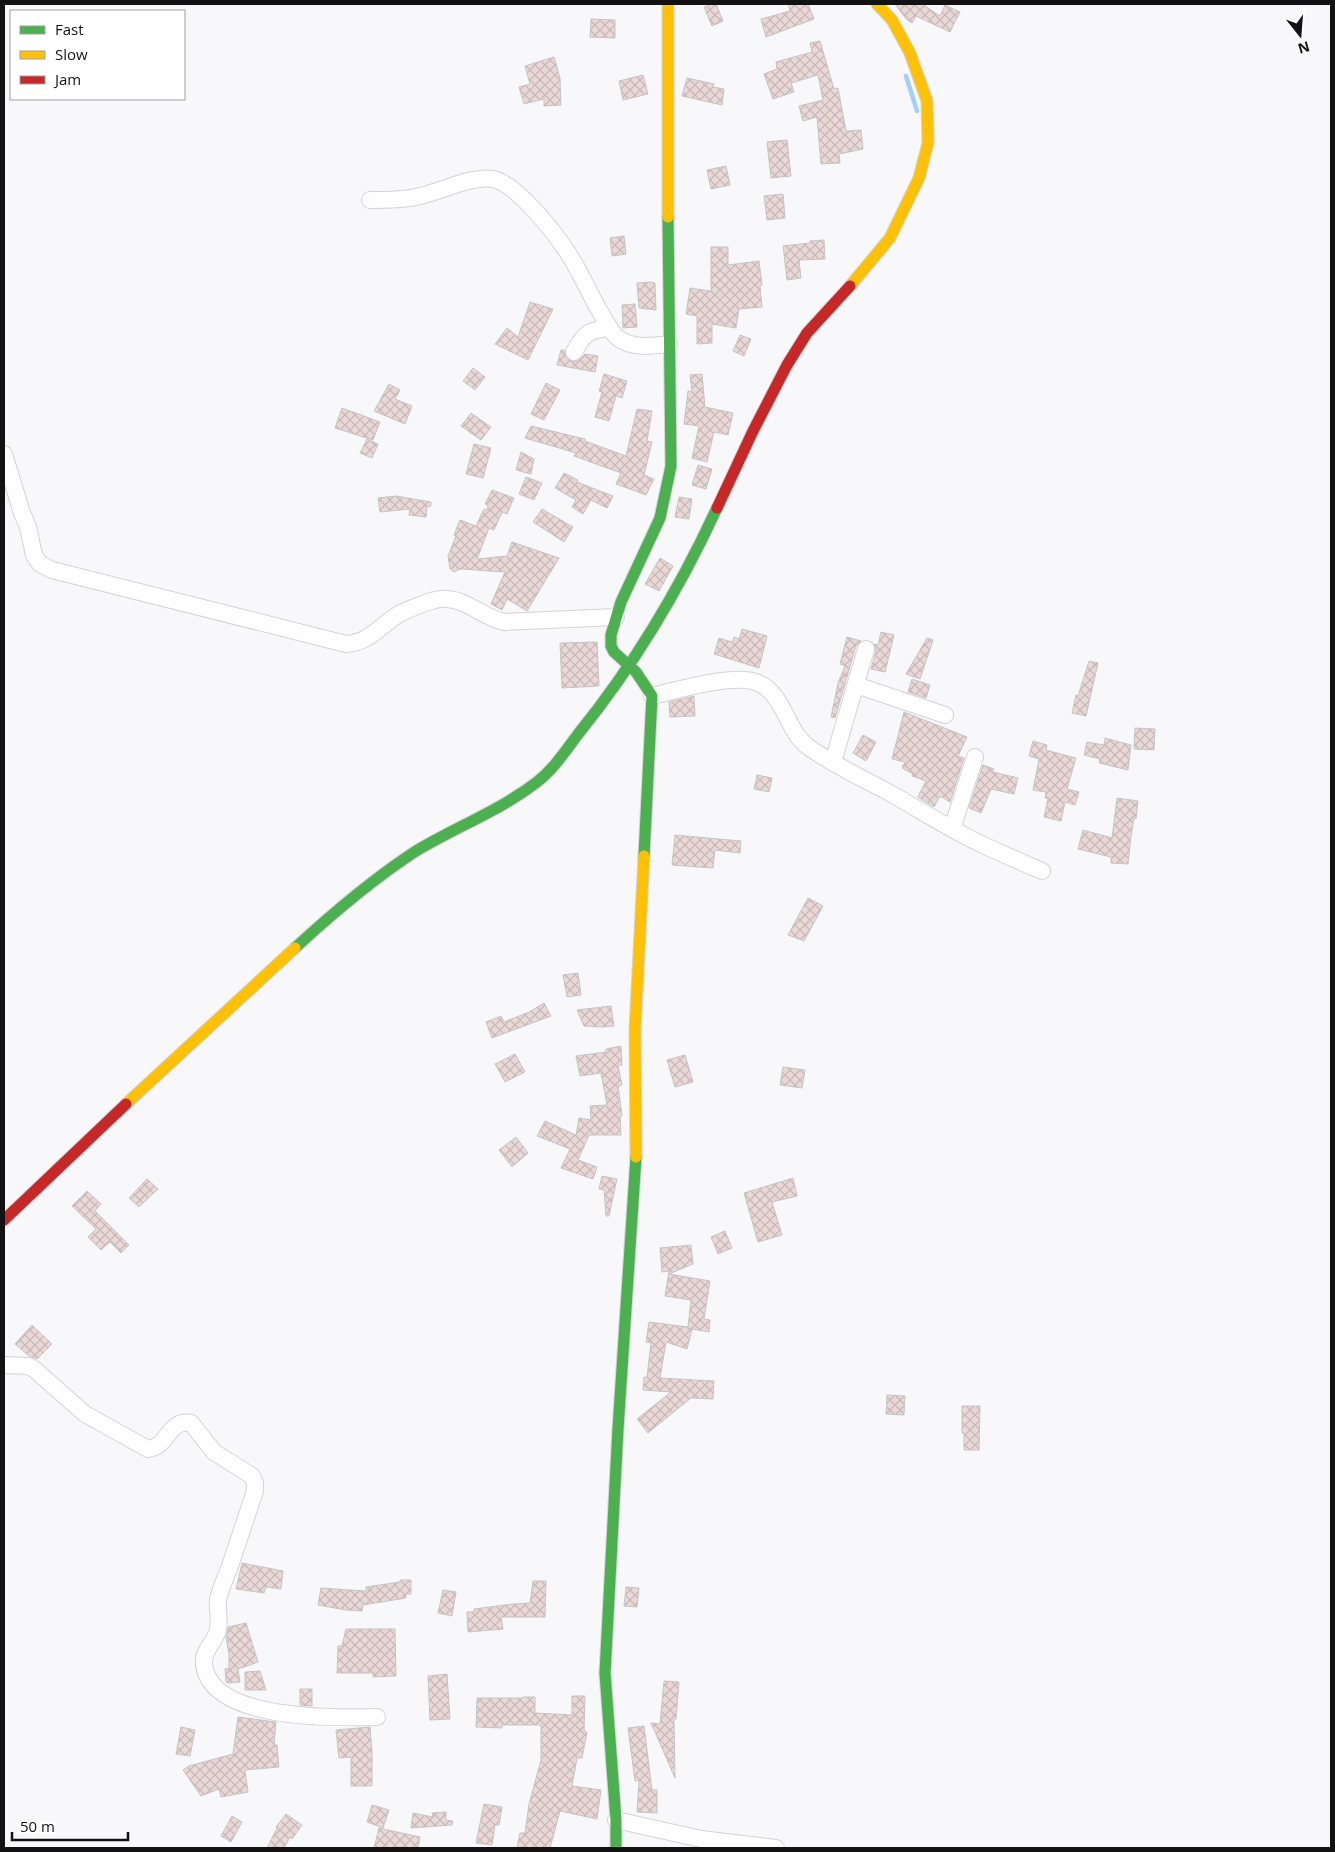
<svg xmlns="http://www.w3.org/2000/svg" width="1335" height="1852" font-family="'Open Sans',sans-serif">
<defs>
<pattern id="building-cross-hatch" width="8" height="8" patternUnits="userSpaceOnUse" patternTransform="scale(1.25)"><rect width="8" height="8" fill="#ead8d7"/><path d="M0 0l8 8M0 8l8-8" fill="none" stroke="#c8b8b8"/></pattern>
</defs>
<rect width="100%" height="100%" fill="#f8f7fa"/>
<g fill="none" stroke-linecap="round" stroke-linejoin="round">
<path stroke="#a3d0fb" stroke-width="4.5" d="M906,76L917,111"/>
</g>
<path fill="url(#building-cross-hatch)" stroke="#c5c4c5" d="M713,4H716L723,21L712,26L704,7Z
M788,4H808L814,19L766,37L761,19L790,11Z
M895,4H925L924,5L940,16L945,5L960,12L950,32L916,16L912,23L906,19Z
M591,19L615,20V38L590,37Z
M820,41L834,89L838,88L846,131L861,130L863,149L839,154L840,163L821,164L817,117L803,121L799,106L823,100L818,75L791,83L794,92L773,99L764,74L777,69L776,62L812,52L810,43Z
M554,57L560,78L561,105L544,106V99L524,104L519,87L530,84L525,66Z
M643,75L648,94L623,100L619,81Z
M687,78L714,84L713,87L724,89L722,105L682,96Z
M787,140L791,176L771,178L767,142Z
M726,166L730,185L711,189L707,170Z
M783,194L785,218L767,220L764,196Z
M624,236L626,254L612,256L610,238Z
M824,240L825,259L799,260L801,278L787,280L783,246L810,243V241Z
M711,247H728V265L759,261L762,285H760L762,307L739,309L736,328L712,324V343L697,344V316L686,314L690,288L711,291Z
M651,282L655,283L656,310L639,308L637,283Z
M530,302L553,309L528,360L495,344L507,328L518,337Z
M635,304L637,327L623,328L622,305Z
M740,335L751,339L744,356L733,351Z
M561,350H564L566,357L574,362L579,360L585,354L598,356L595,372L557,365Z
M473,368L485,377L475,390L463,381Z
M604,374L627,381L622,398L616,396L609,421L595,417L602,392L599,391Z
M702,374L705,407L733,413L728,435L714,432L707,462L692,458L699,426L684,424L688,391L692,392L690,375Z
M546,383L560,390L544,420L531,414Z
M389,384L400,390L395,399L412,406L405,424L374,411Z
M342,408L380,422L373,440L335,428Z
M637,409L652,411L647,441L652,442L644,475L654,479L646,495L616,484L621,473L574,456L576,453L525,438L531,426L585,439V441L626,456Z
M471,413L491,427L481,440L461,426Z
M367,439L378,444L372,458L360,453Z
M474,444L491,448L483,478L466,474Z
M521,452L534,459L531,474L516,470Z
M698,465L712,469L706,489L692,485Z
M564,473L578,480L577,482L613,496L607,508L591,500L583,514L572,507L576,500L555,488Z
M526,477L542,483L534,500L519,494Z
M492,490L514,498L507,514L502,512L494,530L489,528L477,559L507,556L512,542L559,558L527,611L507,599L502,610L491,604L505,572L461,569L453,572L452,569H450L448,556L456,536L454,535L460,520L476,526L484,509L487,510L488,505L485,504Z
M396,496L431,502V506L427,507L426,517L409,515L410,509L380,512L378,498Z
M679,497L692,499L689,519L675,517Z
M542,509L573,527L564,542L533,522Z
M660,558L673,566L659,591L645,584Z
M742,629L767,636L759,668L714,654L719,638L732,642L734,637L739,639Z
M881,632L894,635L885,672L871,669L876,651L874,644L878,645Z
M847,637L861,641L856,646L835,718L831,717L838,683L845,666L840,664Z
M927,638L933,640L920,679L906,674Z
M597,642L599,686L562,688L560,643Z
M1089,661L1098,663L1086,716L1072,713L1076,695L1078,696Z
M912,679L930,685L926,698L908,692Z
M694,696L695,716L670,717L669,702Z
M904,712L967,737L958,756L964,758L950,802L940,796L934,807L918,797L926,781L912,776L913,774L902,768L905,762L892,759Z
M1135,728L1155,729L1154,750L1134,749Z
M863,735L876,742L866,761L853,753Z
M1105,738L1131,745L1128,770L1099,763L1100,759L1084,755L1087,742L1104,745Z
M1033,741L1047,745L1046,750L1076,758L1067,789L1079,792L1075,805L1065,802L1061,821L1044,817L1048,799L1045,798L1046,792L1033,790L1039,759L1029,756Z
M983,765L994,769L993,772L1018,778L1014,794L991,789L981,813L969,808Z
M757,775L772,778L769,792L754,789Z
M1117,798L1138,801L1136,819L1134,818L1131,836L1128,864L1111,863V857L1078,849L1083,830L1112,838Z
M675,835L741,841L740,853L715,850L713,868L672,865Z
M808,898L823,906L804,941L788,935Z
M578,973L581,995L567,997L563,975Z
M544,1003L551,1016L492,1038L486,1022L501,1016L504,1022L529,1012Z
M611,1006L614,1026L602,1027L584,1026L577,1010Z
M621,1046L622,1065L618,1066L622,1085L618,1086L622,1116H620L621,1135H589L578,1160L597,1167L593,1179L561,1168L570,1149L537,1136L545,1121L576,1135L579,1118L591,1120L590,1106L607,1105L601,1073L580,1076L576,1056L606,1052V1049Z
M515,1054L525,1072L505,1082L495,1064Z
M685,1055L693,1082L675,1087L667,1060Z
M783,1067L805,1070L802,1088L780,1085Z
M516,1137L528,1153L512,1167L499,1150Z
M602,1176L617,1179L609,1216H606L604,1190L599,1189Z
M793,1178L797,1196L772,1202L782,1235L758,1242L744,1193Z
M147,1179L158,1189L139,1207L129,1198Z
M87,1191L101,1204L95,1211L129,1245L121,1253L110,1242L101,1250L88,1237L96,1229L72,1206Z
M725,1231L732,1248L718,1254L711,1237Z
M691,1245L693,1264L669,1274L710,1281L704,1319L710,1320L709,1332L692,1329L687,1349L666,1342L660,1378L714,1381L713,1399L691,1398L648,1433L637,1419L671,1392L643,1390L644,1377H647L651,1343L646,1342L649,1322L688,1327L691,1300L665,1296L669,1271L662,1272L660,1248Z
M32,1325L52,1344L37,1359L29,1356L15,1344Z
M887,1395L905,1396L904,1415L886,1414Z
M962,1406H980L979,1450H964V1433H962Z
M242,1563L283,1571L281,1589L266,1587L264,1593L236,1589Z
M400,1580H411V1594H406V1598L363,1605L362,1611L346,1610L318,1605L321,1588L366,1591V1587L400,1582Z
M533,1581H546L545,1617H501L503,1629L468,1632L467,1612H474V1609L513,1604L530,1603Z
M626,1587L639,1588L637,1607L624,1606Z
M443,1590L456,1592L452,1616L438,1613Z
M246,1623L258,1662L238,1669L240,1682L228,1683L226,1682L225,1669L229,1668V1654L226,1638L228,1627Z
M346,1629H395L396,1676L373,1677V1673H337L338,1646H342Z
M260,1671L266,1690H245V1672Z
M447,1674L450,1719L430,1720L428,1676Z
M664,1681L679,1682L676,1719H674L675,1778L651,1723L660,1724Z
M300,1689H312V1706L300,1705Z
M572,1696H585L584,1731L587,1732L582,1758H577L572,1786L601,1790L597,1819L560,1811L550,1848H517L520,1833H525L529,1804L541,1760V1725H502V1728L476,1727L477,1698H523V1697H535V1713L572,1715Z
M238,1717L276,1722L274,1745H277L279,1767L245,1770L248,1792L221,1797L219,1789L201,1796L183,1770L189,1766L233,1754Z
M644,1726L652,1790H657V1813L637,1812L639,1780L635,1781L628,1728Z
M181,1727L195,1730L190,1756L176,1754Z
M370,1727L372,1752V1786H351V1757L339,1758L336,1730Z
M484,1804L502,1807L499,1825H495L492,1845L476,1843Z
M372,1805L389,1810L383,1828L367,1822Z
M446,1812V1820L453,1821L452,1825L411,1828L413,1813L433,1817L432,1813Z
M286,1814L302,1825L292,1839L290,1837L284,1848H267L277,1828L276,1827Z
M232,1816L242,1822L231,1842L221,1836Z
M379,1828L420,1837L418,1848H374Z"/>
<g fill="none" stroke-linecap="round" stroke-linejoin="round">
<g stroke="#d4d3d6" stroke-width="18">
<path id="street" d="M370,200C385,200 401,200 416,197C437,193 473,175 493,179C517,184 554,232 568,253C580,271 588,291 599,310C605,319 609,331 618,338C632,349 653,346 669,344
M574,352C584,334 588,330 609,328
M4,454L22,513L28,527L34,555L40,564L52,570L346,644C369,642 378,628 396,616C405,610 418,606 428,602C435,600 441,598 447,599C468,600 485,619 505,622L616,617
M856,685L945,715
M652,696C677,690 732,674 756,682C784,692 786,730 807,746C833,765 862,778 890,793C920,810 948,828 979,843C1000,853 1021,862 1042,871
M833,762L866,649
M952,829L975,757
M4,1365L28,1366L34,1369L85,1414L148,1449C169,1447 167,1419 191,1423L214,1452L252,1476L255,1483V1491C247,1515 239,1539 231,1563C227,1575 221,1587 218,1599C217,1609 220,1619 218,1629C216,1642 202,1650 204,1664C210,1721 335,1718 377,1717
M616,1820L701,1839L776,1848"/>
</g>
<g stroke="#d4d3d6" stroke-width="13">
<path id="fast" d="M644,856L652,696L636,672L614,652L611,646V635L621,602L660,518L671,466L668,217
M295,948C333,913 373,879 416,851C456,827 501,810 537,782C554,769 566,750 579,733C634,665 680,588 717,508
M616,1848V1820L605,1673L618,1429L636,1157"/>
</g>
<g stroke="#d4d3d6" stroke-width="13">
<path id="slow" d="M668,4V217
M850,286L890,238L919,178L928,143L927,101L910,53L892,20L877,4
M126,1104L295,948
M636,1157L635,1029L644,856"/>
</g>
<g stroke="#d4d3d6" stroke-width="13">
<path id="jam" d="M717,508L753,431L787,365L807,333L850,286
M4,1220L126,1104"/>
</g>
<use href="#street" stroke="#fefefe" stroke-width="16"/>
<use href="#fast" stroke="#4caf50" stroke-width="11"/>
<use href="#slow" stroke="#ffc107" stroke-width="11"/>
<use href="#jam" stroke="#c62828" stroke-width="11"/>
</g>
<rect width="1335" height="1852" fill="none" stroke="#121213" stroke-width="10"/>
<rect x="10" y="10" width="175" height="90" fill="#ffffff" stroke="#a0a0a1"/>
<rect x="20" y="26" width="25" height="8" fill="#4caf50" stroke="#a0a0a1"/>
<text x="55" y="35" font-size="15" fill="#121213">Fast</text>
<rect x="20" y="51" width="25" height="8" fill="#ffc107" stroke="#a0a0a1"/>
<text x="55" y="60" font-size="15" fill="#121213">Slow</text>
<rect x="20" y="76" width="25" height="8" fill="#c62828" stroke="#a0a0a1"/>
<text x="55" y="85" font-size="15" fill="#121213">Jam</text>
<g transform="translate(1300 35) rotate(163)" stroke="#ffffff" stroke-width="4" paint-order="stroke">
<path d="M0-4L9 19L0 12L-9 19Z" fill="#121213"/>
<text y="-8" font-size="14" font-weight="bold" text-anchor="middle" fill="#121213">N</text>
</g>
<path d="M12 1832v8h116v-8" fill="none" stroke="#121213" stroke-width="2.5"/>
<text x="20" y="1832" font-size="15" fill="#121213" stroke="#ffffff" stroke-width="4" paint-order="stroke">50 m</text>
</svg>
